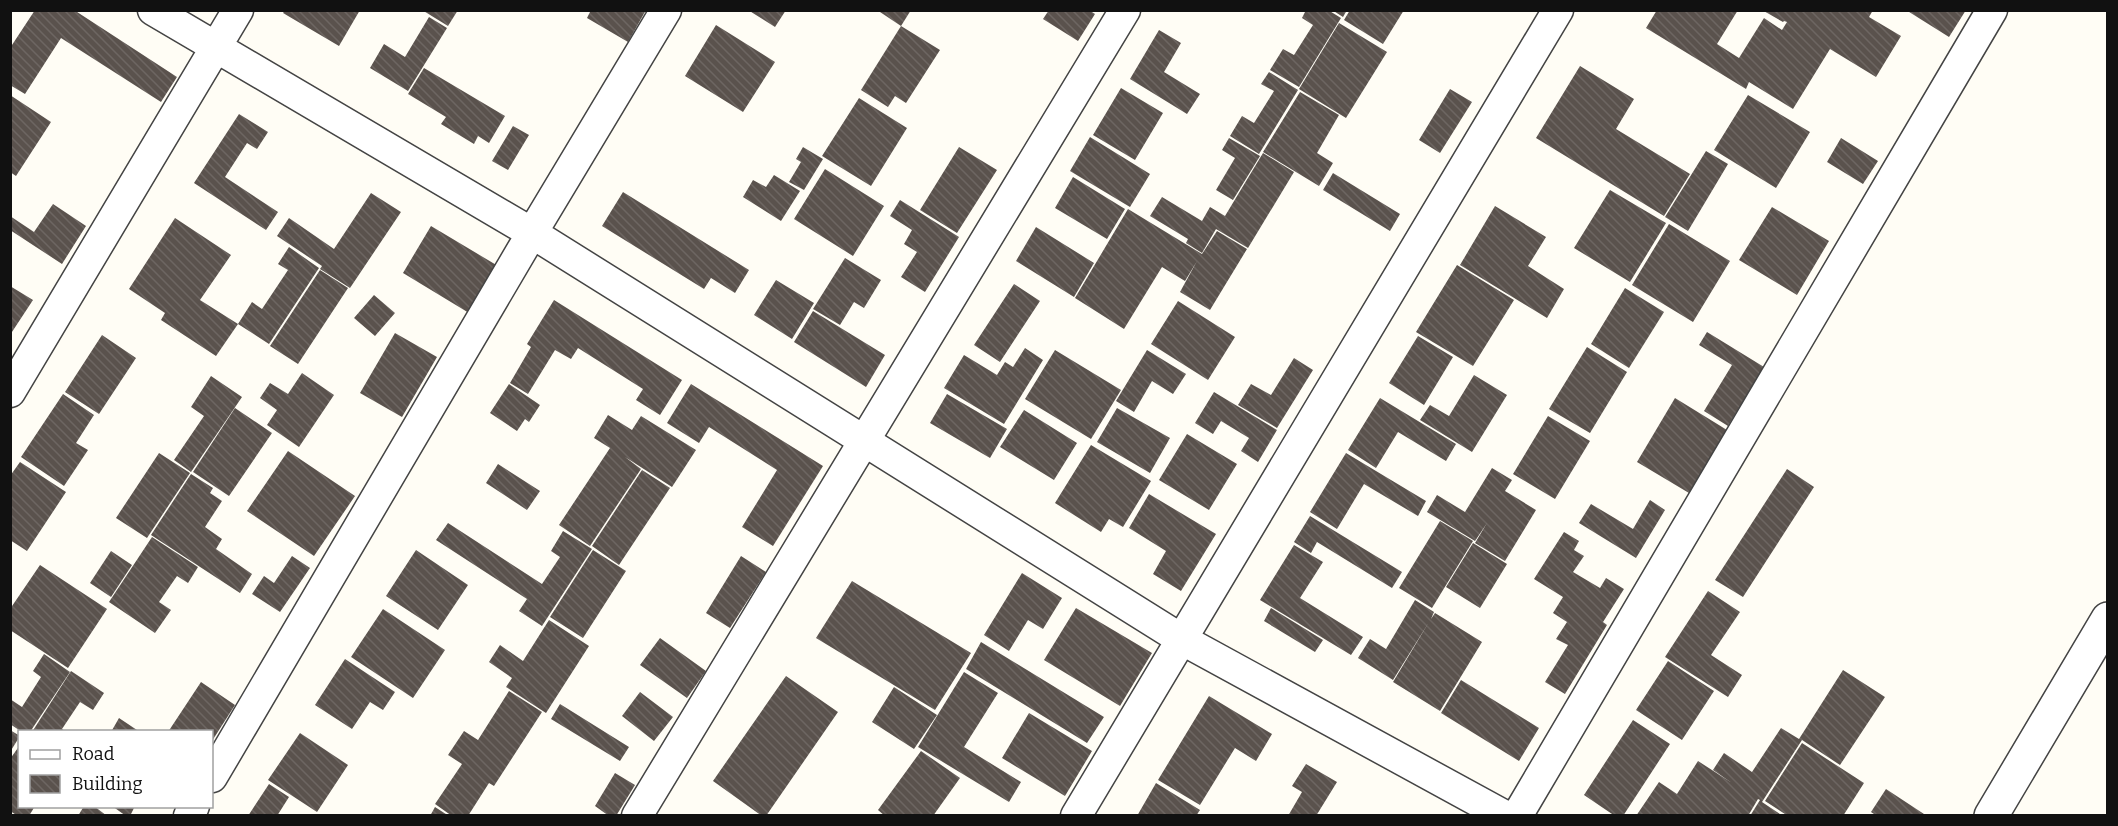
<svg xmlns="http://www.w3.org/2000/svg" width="2118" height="826" font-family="Bitter,serif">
<defs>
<pattern id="building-back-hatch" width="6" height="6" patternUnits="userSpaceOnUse" patternTransform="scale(1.5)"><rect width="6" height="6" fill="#5a524d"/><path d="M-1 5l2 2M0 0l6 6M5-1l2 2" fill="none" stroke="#6d6662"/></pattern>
</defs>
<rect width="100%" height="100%" fill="#fffdf5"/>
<path fill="url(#building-back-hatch)" d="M35,10H74L177,77L161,102L61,38L25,94L10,85V48Z
M285,10H360L339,46L283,13Z
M422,10H458L448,26Z
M591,10H646L628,42L587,18Z
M748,10H786L775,27Z
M877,10H911L901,26Z
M1049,10H1089L1095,14L1078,41L1043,19Z
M1306,10H1328L1341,18L1299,87L1270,70L1283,49L1294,55L1313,25L1302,18Z
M1332,10H1347L1343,17Z
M1350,10H1404L1383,44L1344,20Z
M1657,10H1738L1717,44L1739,58L1764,18L1782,30L1787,22L1784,21L1783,22L1762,10H1873L1869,17L1901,36L1876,77L1830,49L1793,109L1749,82L1746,89L1646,28Z
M1906,10H1966L1949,37Z
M429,17L447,28L408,91L370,68L384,44L405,57Z
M1339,23L1387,52L1346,118L1299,89Z
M716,25L775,62L743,112L685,76Z
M901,26L940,50L906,103L895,96L888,107L861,90Z
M1159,30L1181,43L1164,72L1200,94L1187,114L1130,79Z
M1580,66L1634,99L1616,129L1690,174L1664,216L1536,138Z
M424,68L505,116L489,143L478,136L474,144L441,124L446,117L408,94Z
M1269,72L1298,90L1259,154L1230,136L1242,116L1254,123L1274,91L1261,84Z
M1121,88L1163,113L1135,160L1093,135Z
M1450,89L1472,102L1440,153L1419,140Z
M1300,92L1339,115L1317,153L1333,163L1319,186L1263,152Z
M10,95L51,122L16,176L10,172Z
M1748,95L1810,132L1776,188L1714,150Z
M859,98L907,128L871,186L822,156Z
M239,114L268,132L257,149L247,143L225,177L278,212L266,230L194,183Z
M513,126L529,135L508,170L492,161Z
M1090,137L1150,174L1130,207L1070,171Z
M1229,138L1260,156L1233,200L1216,190L1235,158L1222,150Z
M1841,138L1878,161L1863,184L1827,162Z
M803,147L823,159L804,190L789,182L801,162L796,159Z
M959,147L997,170L957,233L920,210Z
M1706,151L1728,164L1688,231L1665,217Z
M1263,153L1294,172L1248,248L1216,229L1202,253L1186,243L1188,239L1150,216L1162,197L1202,221L1210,207L1225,216Z
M825,169L884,206L853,256L794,219Z
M1333,173L1400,214L1390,231L1323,190Z
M774,175L800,191L781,221L743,197L753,180L766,187Z
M1073,177L1125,209L1107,239L1055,208Z
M1610,190L1666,223L1630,282L1574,248Z
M623,192L749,270L735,293L711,278L704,289L602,226Z
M371,193L401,212L350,288L320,269L322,266L277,236L289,218L334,249Z
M900,200L959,237L925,292L901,277L917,252L904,244L912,230L890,216Z
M53,204L86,226L62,264L10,230V216L34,232Z
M1495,206L1546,237L1528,266L1564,289L1547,318L1460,265Z
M1772,207L1829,241L1797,295L1739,260Z
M1128,209L1202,254L1217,231L1247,249L1210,310L1180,292L1197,261L1185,281L1162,267L1124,329L1075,298Z
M175,218L231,255L200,300L238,324L216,356L161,320L165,313L129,289Z
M1669,224L1730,261L1693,322L1632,285Z
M431,226L498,266L469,313L403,273Z
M1036,227L1094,263L1074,297L1016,261Z
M289,247L319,268L269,344L238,324L252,302L262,309L288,270L278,264Z
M845,258L881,280L864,308L854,302L840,325L813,309Z
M1457,265L1514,300L1473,366L1416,332Z
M320,270L348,288L298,364L270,346Z
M776,280L814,303L792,339L754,315Z
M1014,284L1040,301L1000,362L974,345Z
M10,286L33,300L10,335Z
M1625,288L1664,312L1629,368L1591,344Z
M374,295L395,313L375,336L354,318Z
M554,300L682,380L660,415L636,400L643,389L578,348L571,359L555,350L528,394L510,383L531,347L527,344Z
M1178,301L1235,337L1208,380L1151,344Z
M813,311L885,355L866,387L794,342Z
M1707,332L1764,367L1728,426L1704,411L1732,365L1699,345Z
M395,333L437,357L402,417L360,393Z
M102,335L136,358L99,414L65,392Z
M1418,336L1453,357L1424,405L1389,383Z
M1587,347L1627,372L1590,433L1549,409Z
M1025,348L1043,360L1004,424L944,388L964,355L997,375L1005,362L1013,367Z
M1055,350L1121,390L1091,439L1025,399Z
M1147,350L1186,374L1173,394L1152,381L1134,412L1116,401Z
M1294,358L1313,370L1277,428L1238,405L1251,384L1271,395Z
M302,373L334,395L299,447L267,425L277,410L260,398L270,383L288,394Z
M1474,375L1507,395L1472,452L1420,420L1430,405L1449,416Z
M211,376L242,397L191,472L174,460L204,416L191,407Z
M509,384L540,405L529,422L525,419L517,431L490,413Z
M691,384L823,466L773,546L742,527L777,470L709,427L699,443L667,423Z
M1214,392L1277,430L1258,462L1241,451L1249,438L1221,421L1213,434L1195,423Z
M63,394L94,415L76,443L88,450L64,486L21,457Z
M947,394L1007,429L990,458L930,423Z
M1380,398L1456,444L1446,461L1398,432L1376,468L1348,450Z
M1675,398L1727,430L1689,493L1637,462Z
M235,408L272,433L229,496L193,472Z
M1117,408L1170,438L1150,473L1097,442Z
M1024,410L1077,443L1054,480L1000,447Z
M608,415L632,430L641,416L696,450L672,487L625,457L641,469L590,546L559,525L610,448L594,438Z
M1548,416L1590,441L1555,499L1513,474Z
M1187,434L1237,464L1209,510L1159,480Z
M1091,445L1151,481L1123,527L1109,519L1101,532L1055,503Z
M288,451L355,496L314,556L247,511Z
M159,453L190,473L147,538L116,518Z
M1346,453L1426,501L1418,516L1364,484L1337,529L1310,512Z
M20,462L66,492L27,551L10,540V476Z
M498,464L540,491L527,510L486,483Z
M1492,468L1512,480L1505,491L1536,510L1505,561L1475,543L1487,523L1475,541L1427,512L1437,495L1465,512Z
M1787,469L1814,487L1743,597L1715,580Z
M642,470L670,488L619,565L592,546Z
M191,474L213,488L210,493L222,501L205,527L222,539L216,549L252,574L240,593L151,535Z
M1149,494L1216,534L1181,591L1153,574L1166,551L1129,528Z
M1650,500L1665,510L1636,558L1579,523L1591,504L1633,529Z
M1310,516L1402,572L1392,588L1317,542L1311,553L1294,542Z
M1440,521L1473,541L1432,608L1399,588Z
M448,523L542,584L560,557L551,551L563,531L592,549L542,626L519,611L527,599L436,540Z
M1564,532L1579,541L1574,550L1584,556L1573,572L1600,588L1606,578L1624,589L1603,622L1607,625L1565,694L1545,682L1568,645L1556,639L1567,622L1553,613L1563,597L1534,579Z
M152,537L198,567L188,583L177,576L159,602L171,610L155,633L109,602Z
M1473,543L1507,564L1480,608L1446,587Z
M1294,545L1323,562L1300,598L1363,637L1351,655L1260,600Z
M416,550L468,585L438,630L386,596Z
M593,550L626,571L583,638L550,617Z
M111,551L132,565L111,597L90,583Z
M292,556L310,568L280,612L252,594L264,576L274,583Z
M741,556L766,572L730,628L706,613Z
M40,565L107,609L68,668L10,630V609Z
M1022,573L1062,598L1043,629L1028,620L1009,651L984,635Z
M852,581L971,653L935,710L816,638Z
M1708,591L1740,612L1711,655L1742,675L1728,697L1665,657Z
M1415,600L1434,612L1431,619L1435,613L1482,642L1440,711L1393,682L1429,622L1393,680L1358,658L1370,639L1386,649Z
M1076,608L1152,653L1120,706L1044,660Z
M1271,608L1323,640L1315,652L1264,621Z
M383,609L445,650L413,698L351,657Z
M549,620L589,646L546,713L506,687L512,678L489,662L500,645L523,661Z
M660,638L706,671L687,698L640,665Z
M981,642L1104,717L1087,743L966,669Z
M44,654L70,672L30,732H22L10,724V699L22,707L41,677L33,671Z
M345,659L395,692L383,710L370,702L352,729L315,705Z
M1668,661L1714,691L1682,740L1636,710Z
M1843,670L1885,697L1840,765L1802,740L1762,802L1783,816H1750L1760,800L1758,799L1748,816H1636L1659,782L1677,794L1698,761L1732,783L1713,770L1724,753L1752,772L1781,728L1799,739Z
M71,671L104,693L93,710L80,702L62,729L66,732H32Z
M964,672L998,693L964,747L1021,782L1009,802L918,747Z
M786,676L838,712L766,816H762L713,781Z
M1461,680L1539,728L1519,761L1441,713Z
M201,682L235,705L212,741V732H168Z
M894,687L937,715L914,749L872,722Z
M509,691L542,712L494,786L489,783L468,816H452L435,804L462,764L448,755L464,731L478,740Z
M640,692L673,717L654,741L622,716Z
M1209,696L1272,734L1256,761L1235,748L1200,805L1158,780Z
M560,704L629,747L620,761L551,719Z
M1029,713L1092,751L1065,796L1002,758Z
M119,718L140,732H111Z
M1633,720L1670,744L1623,816H1615L1584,795Z
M10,730L20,736L10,752Z
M300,733L348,765L317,812L268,780Z
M1802,743L1864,783L1843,816H1788L1765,801Z
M20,745V806H35L29,816H18L10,811V759Z
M921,751L960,778L933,816H885L878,810Z
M1306,764L1337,782L1316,816H1288L1302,792L1292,786Z
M615,773L635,785L616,816H609L595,806Z
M1156,783L1200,810L1196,816H1137Z
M269,784L289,797L277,816H248Z
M1886,789L1927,816H1877L1871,812Z
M84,806H94L107,816H78Z
M112,806H135L130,816H126Z
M435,807L449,816H430Z"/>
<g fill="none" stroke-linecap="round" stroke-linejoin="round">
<g stroke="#444" stroke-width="33">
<path id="minor" d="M153,10L532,233L1181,639L1505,816
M10,392L238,10
M212,777L532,233L666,10
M189,816L194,806
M637,816L1125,10
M1076,816L1558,10
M1517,816L1992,10"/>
</g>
<g stroke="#444" stroke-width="36">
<path id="tertiary" d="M1991,816L2108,619"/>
</g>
<use href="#minor" stroke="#fff" stroke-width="30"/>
<use href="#tertiary" stroke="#fff" stroke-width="33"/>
</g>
<rect width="2118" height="826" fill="none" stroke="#111111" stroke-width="24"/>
<rect x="18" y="730" width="195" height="78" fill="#ffffff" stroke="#a0a0a0" stroke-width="1.5"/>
<rect x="30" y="750" width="30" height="9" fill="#ffffff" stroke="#a0a0a0" stroke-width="1.5"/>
<text x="72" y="760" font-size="18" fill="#111111">Road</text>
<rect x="30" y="775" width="30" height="18" fill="url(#building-back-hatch)" stroke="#a0a0a0" stroke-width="1.5"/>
<text x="72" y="790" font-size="18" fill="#111111">Building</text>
</svg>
